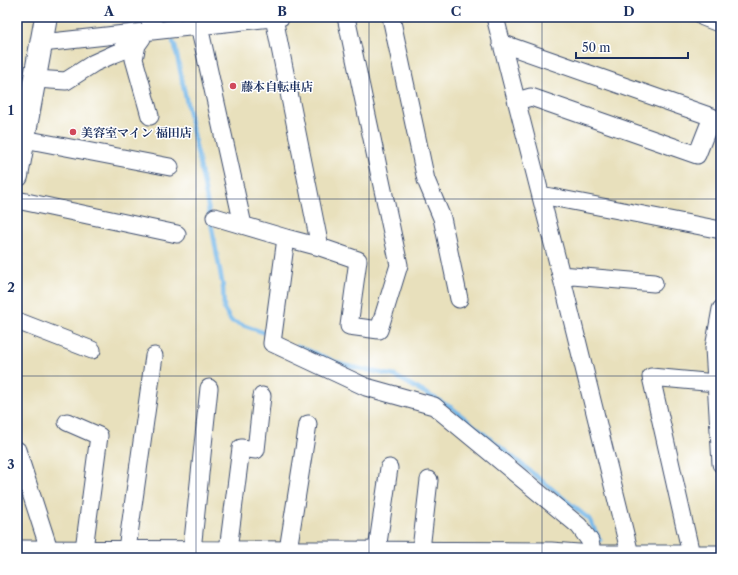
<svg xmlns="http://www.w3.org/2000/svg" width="738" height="575" font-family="'Libre Caslon Text','Noto Serif JP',serif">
<rect width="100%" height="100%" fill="#fff"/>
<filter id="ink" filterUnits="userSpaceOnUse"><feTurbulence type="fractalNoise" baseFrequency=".025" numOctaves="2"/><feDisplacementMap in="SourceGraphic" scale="8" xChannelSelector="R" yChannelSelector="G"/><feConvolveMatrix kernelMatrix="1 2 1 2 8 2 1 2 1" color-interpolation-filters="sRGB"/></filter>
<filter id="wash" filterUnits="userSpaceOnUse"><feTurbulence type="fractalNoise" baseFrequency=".012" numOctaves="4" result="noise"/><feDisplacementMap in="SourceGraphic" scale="16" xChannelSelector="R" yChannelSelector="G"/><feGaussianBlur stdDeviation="0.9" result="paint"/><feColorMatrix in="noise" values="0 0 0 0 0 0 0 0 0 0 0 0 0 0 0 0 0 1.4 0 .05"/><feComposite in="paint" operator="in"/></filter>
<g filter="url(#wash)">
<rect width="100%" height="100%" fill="#e8e0bc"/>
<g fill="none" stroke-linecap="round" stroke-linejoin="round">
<path stroke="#73b7e9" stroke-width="4.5" d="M173,42L175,46L203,180L223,287L224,309L231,321L271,335
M298,346L343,365L395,376L452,408L589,519L600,540"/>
</g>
</g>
<g filter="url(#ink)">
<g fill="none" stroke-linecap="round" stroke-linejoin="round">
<g stroke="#3a4a6c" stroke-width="19">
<path id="street" d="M148,17L157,30
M201,17L199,26L243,225
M391,17L426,180L442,218L459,299
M495,17L561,275L630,554
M703,17L721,24
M274,18L320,247L286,238L272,343L366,387L434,406L579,526L590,541L593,558
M142,38L137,45L134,59L150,116
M42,43L281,17
M501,43L712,117L697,155L531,97L517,101
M35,79L66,81L94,63L114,54L137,45
M24,139L170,167
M541,195L721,230
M17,200L177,234
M215,217L286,238
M320,247L358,260L349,326L379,330L399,265L346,17
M561,275L654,283
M721,309L714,348L721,464
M17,321L92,350
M67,422L99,436L84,549
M17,450L49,549
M17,549L551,551L593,554H721
M127,549L154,356
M192,550L209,388
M228,550L241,448L256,450L262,396
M288,550L308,424
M377,550L389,468
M691,554L651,377L716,383
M420,558L429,480"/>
</g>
<g stroke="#3a4a6c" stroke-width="24">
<path id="secondary" d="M17,176L46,17"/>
</g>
<use href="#street" stroke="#fff" stroke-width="17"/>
<use href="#secondary" stroke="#fff" stroke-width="22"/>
</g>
</g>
<path fill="none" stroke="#1b2f5e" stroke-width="1" stroke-opacity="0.55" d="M196,17V558M369,17V558M542,17V558M17,199H721M17,376H721"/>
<g fill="#d1495b" stroke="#fff" stroke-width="1.5">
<circle cx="233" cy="86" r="4"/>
<circle cx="73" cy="132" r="4"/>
</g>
<g text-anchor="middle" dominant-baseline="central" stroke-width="3" stroke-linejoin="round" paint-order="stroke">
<g font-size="12" font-weight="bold" fill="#1b2f5e" stroke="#fff" text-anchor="start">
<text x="241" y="86">藤本自転車店</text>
<text x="81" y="132">美容室マイン 福田店</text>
</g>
</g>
<rect width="738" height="575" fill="none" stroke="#fff" stroke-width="44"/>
<path d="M576 52v6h112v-6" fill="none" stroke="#1b2f5e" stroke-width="2"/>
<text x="582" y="52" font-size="12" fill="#1b2f5e" stroke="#ffffff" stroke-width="3" paint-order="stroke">50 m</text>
<rect x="22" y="22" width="694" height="531" fill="none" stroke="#1b2f5e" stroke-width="1.5"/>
<g font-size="13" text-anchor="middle" font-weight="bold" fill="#1b2f5e">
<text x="109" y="16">A</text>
<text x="282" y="16">B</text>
<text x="456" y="16">C</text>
<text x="629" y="16">D</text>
<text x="11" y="115">1</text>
<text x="11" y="292">2</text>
<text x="11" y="469">3</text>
</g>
</svg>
